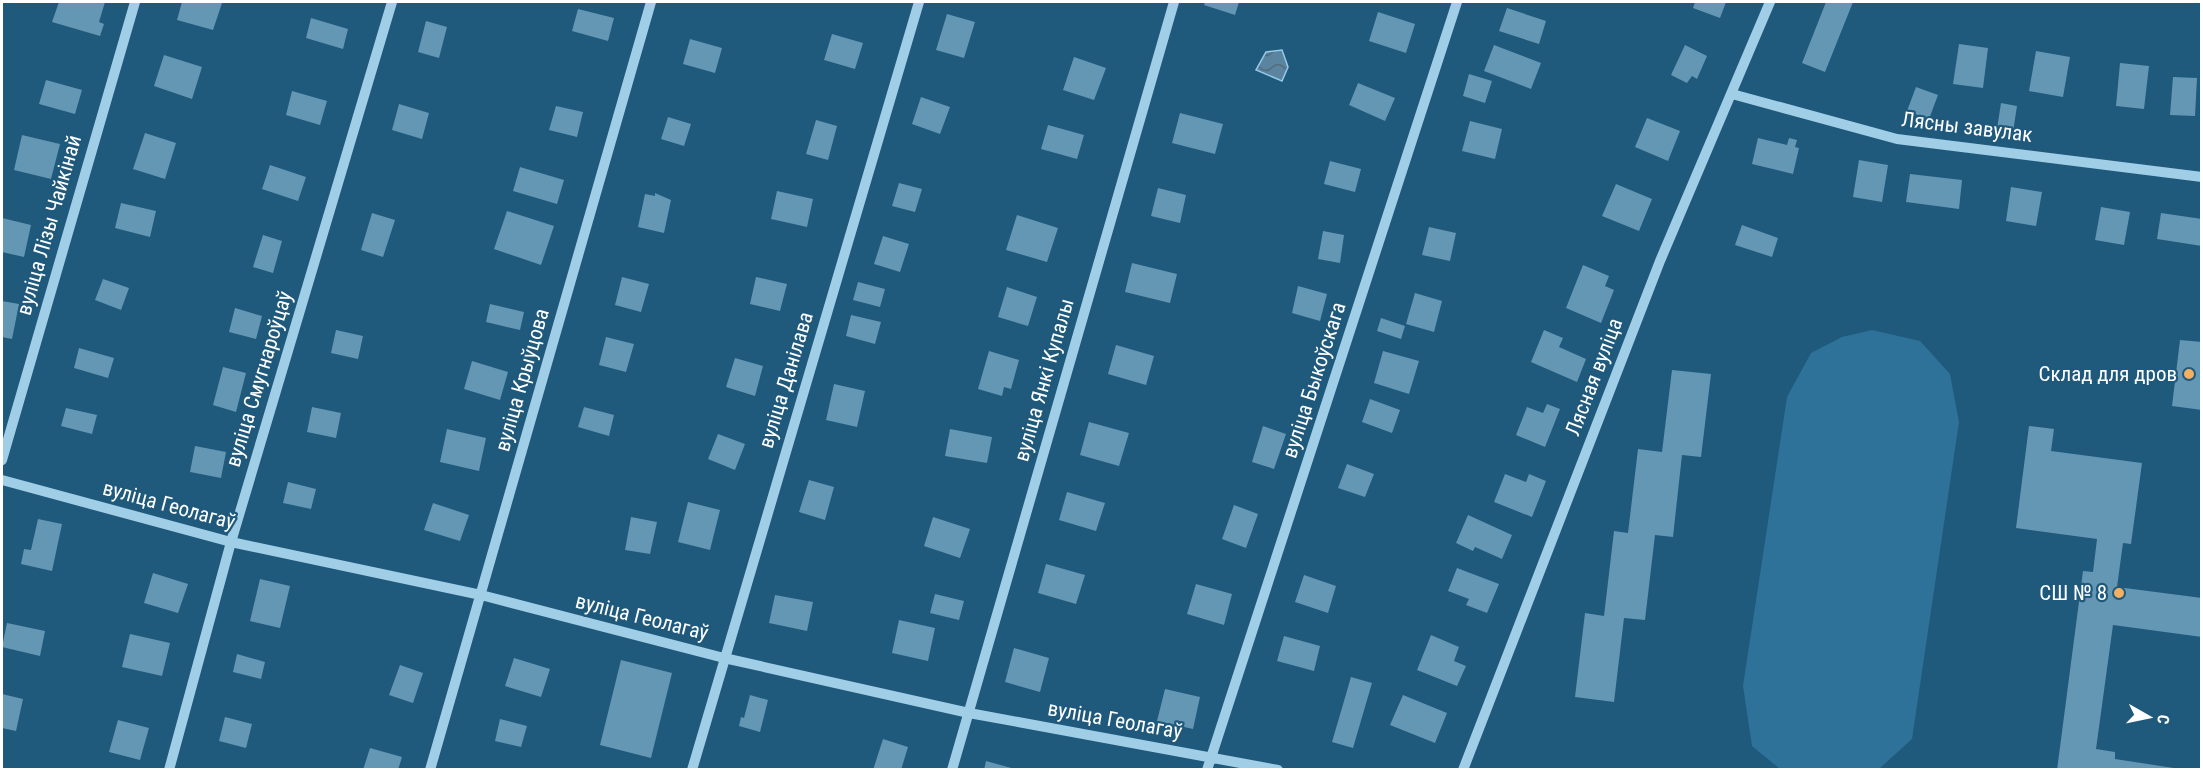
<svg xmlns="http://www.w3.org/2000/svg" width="2203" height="771" font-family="'Roboto Condensed',sans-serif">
<defs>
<pattern id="water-waves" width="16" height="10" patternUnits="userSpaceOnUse" patternTransform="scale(1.5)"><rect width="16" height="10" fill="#5a849f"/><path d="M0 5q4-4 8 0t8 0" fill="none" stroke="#546b7a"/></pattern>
</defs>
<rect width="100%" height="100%" fill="#1f597c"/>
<path fill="#2f7299" d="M1872,330L1920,341L1950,374L1959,422L1912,739L1879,769H1780L1752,746L1743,686L1787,397L1811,353L1842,337Z"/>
<path fill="url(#water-waves)" stroke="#95cbe8" stroke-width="1.5" d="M1282,50L1288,67L1282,81L1256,70L1266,52Z"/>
<path fill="#6497b4" d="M59,2H105L99,22L104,24L100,36L52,22Z
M182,2L222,3L213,30L177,20Z
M1205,2H1239L1235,15L1204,5Z
M1695,2H1726L1720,18L1693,8Z
M1826,2H1853L1825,72L1802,63Z
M1507,8L1546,21L1539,44L1499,31Z
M578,9L614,18L608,41L572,31Z
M1378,12L1415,24L1406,53L1369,41Z
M947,14L975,22L964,58L936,50Z
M311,18L348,29L343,49L306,38Z
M426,21L447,27L439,58L418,52Z
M832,34L863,43L855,69L824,60Z
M690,39L722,48L715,73L683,64Z
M1959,44L1988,48L1983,88L1953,84Z
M1494,45L1541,63L1531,89L1484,71Z
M1685,45L1707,56L1697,79L1692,76L1687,83L1671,75Z
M2036,51L2070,57L2063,97L2029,91Z
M164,55L202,67L192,99L154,86Z
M1074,57L1106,68L1094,100L1063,90Z
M2120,63L2149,66L2144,109L2116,106Z
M1469,74L1492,81L1485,103L1463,96Z
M2173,77L2197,78L2195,116L2170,115Z
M46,80L82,90L75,114L39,104Z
M1358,83L1395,98L1385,121L1349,105Z
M1916,87L1938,95L1929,119L1907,111Z
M292,91L327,101L320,125L286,115Z
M921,97L950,107L940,134L912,124Z
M2001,103L2017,106L2013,132L1997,129Z
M399,104L429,113L422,139L392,130Z
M556,106L583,112L577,137L549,130Z
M1180,113L1223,124L1215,154L1172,143Z
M668,117L691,124L684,146L661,139Z
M1647,118L1680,131L1668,161L1635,147Z
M816,120L837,126L828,160L806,154Z
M1470,121L1502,129L1495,159L1462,151Z
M1048,125L1084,135L1077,159L1041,149Z
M145,133L176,143L165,179L133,169Z
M22,135L60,144L51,179L14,170Z
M1758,138L1787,145L1789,138L1797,140L1795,147L1799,148L1793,174L1752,164Z
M1859,160L1888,165L1882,202L1853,197Z
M1330,161L1361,169L1355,192L1324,184Z
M270,165L306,177L298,201L262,189Z
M520,167L564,180L557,204L513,191Z
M1910,174L1962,180L1959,209L1906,202Z
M899,183L922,189L915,212L892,206Z
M1616,184L1652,199L1639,231L1602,216Z
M2011,187L2042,192L2036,226L2006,221Z
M1158,188L1186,195L1180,223L1151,216Z
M777,191L813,199L807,227L771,219Z
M655,193L671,200L664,233L638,227L645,194L655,196Z
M121,203L156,211L150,237L115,228Z
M2101,207L2130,212L2124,245L2095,240Z
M507,211L554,226L541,265L494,249Z
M372,213L395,220L383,257L361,250Z
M2161,213L2202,219V246L2157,239Z
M1017,215L1058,228L1047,262L1006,250Z
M2,218L31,225L24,257L2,252Z
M1742,225L1778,238L1772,257L1735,245Z
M1429,227L1456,233L1450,261L1422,255Z
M1323,231L1344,235L1340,263L1318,259Z
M263,235L282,241L273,273L253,267Z
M883,236L909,244L900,272L874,264Z
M1132,263L1177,274L1170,303L1125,292Z
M1583,265L1609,276L1605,286L1614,290L1601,323L1566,308Z
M622,277L649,284L641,312L615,305Z
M756,277L787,284L780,311L750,304Z
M103,279L129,288L121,310L95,300Z
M858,282L885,289L880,307L853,300Z
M1298,286L1327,294L1320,321L1292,313Z
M1007,287L1037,297L1028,326L998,317Z
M1415,293L1442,301L1434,332L1406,324Z
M2,301L19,304L12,339L2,337Z
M490,304L524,312L520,330L486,322Z
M235,308L262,316L256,339L229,332Z
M851,315L881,322L875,344L846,336Z
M1381,318L1405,326L1401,339L1377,331Z
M336,330L363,336L358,359L331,353Z
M1544,330L1563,338L1559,347L1586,359L1577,382L1531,362Z
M606,337L634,344L626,372L599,365Z
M2180,340L2202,342V410L2172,406Z
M1116,345L1154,356L1146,385L1108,374Z
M79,348L114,358L108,378L74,368Z
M989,351L1019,360L1011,389L1004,387L1002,396L978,389Z
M1383,351L1419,361L1409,394L1374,383Z
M735,358L763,366L755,396L726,387Z
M472,361L508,372L500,400L464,389Z
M223,367L246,373L236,412L213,405Z
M1672,370L1711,374L1701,457L1682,455L1673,537L1655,535L1645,620L1624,618L1614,702L1575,697L1585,613L1604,616L1614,531L1628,533L1638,449L1662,452Z
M834,384L865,391L857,427L826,420Z
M1370,399L1400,410L1392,433L1362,422Z
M1547,404L1560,409L1545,447L1516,435L1527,407L1543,413Z
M312,407L341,413L336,438L307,432Z
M584,407L614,415L609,436L578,427Z
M66,408L97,415L92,434L61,426Z
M1089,422L1129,433L1119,466L1080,455Z
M1263,426L1286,434L1274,469L1252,462Z
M2029,426L2054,429L2051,451L2142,463L2131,544L2123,543L2117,587L2202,598V637L2113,625L2096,749L2115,752V759L2187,770H2057L2083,571L2093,572L2097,539L2016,528Z
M447,429L486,438L479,471L440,462Z
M950,429L992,437L987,463L945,456Z
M718,434L745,444L735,470L708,459Z
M195,446L226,452L221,478L190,472Z
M1347,464L1374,474L1365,497L1338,488Z
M1505,474L1526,482L1529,474L1546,481L1532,517L1494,502Z
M809,480L834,487L825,520L799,512Z
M288,482L316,489L311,509L283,503Z
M1067,492L1105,503L1096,531L1059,520Z
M688,502L720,510L710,550L678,542Z
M433,503L469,515L460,541L424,530Z
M1234,505L1258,514L1246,548L1222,539Z
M1468,515L1512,535L1502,559L1475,547L1473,551L1456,543Z
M631,517L657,522L650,554L625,550Z
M933,517L970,529L960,558L924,546Z
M38,519L62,524L52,571L21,564L24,549L31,550Z
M1046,564L1085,575L1076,604L1038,593Z
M1457,568L1499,584L1487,613L1466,605L1469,599L1448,591Z
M153,573L188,584L178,613L144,603Z
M1304,575L1336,586L1328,613L1295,602Z
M260,579L290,586L280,628L250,621Z
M1196,584L1232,594L1224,625L1187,614Z
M935,594L964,601L959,620L930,613Z
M775,595L813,602L807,631L769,623Z
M899,620L935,628L928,661L892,653Z
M7,623L45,631L40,656L2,647Z
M130,634L170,643L162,676L122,667Z
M1431,635L1459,647L1454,661L1466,666L1457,686L1417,670Z
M1284,636L1320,646L1314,671L1277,661Z
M1014,648L1049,658L1040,692L1005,682Z
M237,654L265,662L261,679L233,672Z
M514,658L550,669L541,697L505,686Z
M621,660L672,673L651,758L600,745Z
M400,665L423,673L413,703L389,695Z
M1351,677L1372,683L1353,748L1332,742Z
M1165,689L1200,697L1193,729L1157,721Z
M2,694L23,699L16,731L2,728Z
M750,695L768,700L760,732L739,726L741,717L744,718Z
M1403,695L1447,713L1435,743L1390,725Z
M225,717L252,724L246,748L219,741Z
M500,719L527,726L521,747L495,741Z
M118,720L149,728L140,760L109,752Z
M883,739L908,747L901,770H873Z
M370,748L402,757L398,770H363Z
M986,761L1015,769V770H984Z"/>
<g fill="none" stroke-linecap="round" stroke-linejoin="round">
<path stroke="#a1cee7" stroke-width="10" d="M1732,94L1897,139L2202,177
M2,460L135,2
M2,480L231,542L481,595L724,658L969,713L1278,770
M169,770L231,542L392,2
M430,770L651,2
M692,770L919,2
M952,770L1174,2
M1207,770L1457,2
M1463,770L1660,261L1770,2"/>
</g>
<g fill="#f5af61" stroke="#1f597c" stroke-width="2">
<circle cx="2189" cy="374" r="6"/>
<circle cx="2119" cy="593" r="6"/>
</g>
<g text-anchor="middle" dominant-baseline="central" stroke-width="4.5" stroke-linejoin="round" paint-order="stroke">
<g font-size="21" fill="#fff" stroke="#1f597c">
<text transform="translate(1967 127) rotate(7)">Лясны завулак</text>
<text transform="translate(49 225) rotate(-74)">вуліца Лізы Чайкінай</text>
<text transform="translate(1594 377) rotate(-69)">Лясная вуліца</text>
<text transform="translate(259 379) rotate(-73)">вуліца Смугнароўцаў</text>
<text transform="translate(522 380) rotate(-74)">вуліца Крыўцова</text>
<text transform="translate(786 380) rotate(-73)">вуліца Данілава</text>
<text transform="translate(1044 380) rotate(-74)">вуліца Янкі Купалы</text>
<text transform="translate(1314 380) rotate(-72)">вуліца Быкоўскага</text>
<text transform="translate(169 505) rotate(15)">вуліца Геолагаў</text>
<text transform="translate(642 617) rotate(14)">вуліца Геолагаў</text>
<text transform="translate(1115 720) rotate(10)">вуліца Геолагаў</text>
</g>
<g font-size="21" fill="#fff" stroke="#1f597c" text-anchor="end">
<text x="2177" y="374">Склад для дров</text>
<text x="2107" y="593">СШ № 8</text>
</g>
</g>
<rect width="2203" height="771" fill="none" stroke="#ffffff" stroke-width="6"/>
<g transform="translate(2149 717) rotate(99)" stroke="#1f597c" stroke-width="4.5" paint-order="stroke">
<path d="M0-4.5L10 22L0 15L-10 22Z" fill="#ffffff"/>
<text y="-9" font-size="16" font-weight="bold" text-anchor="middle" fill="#ffffff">С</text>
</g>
</svg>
